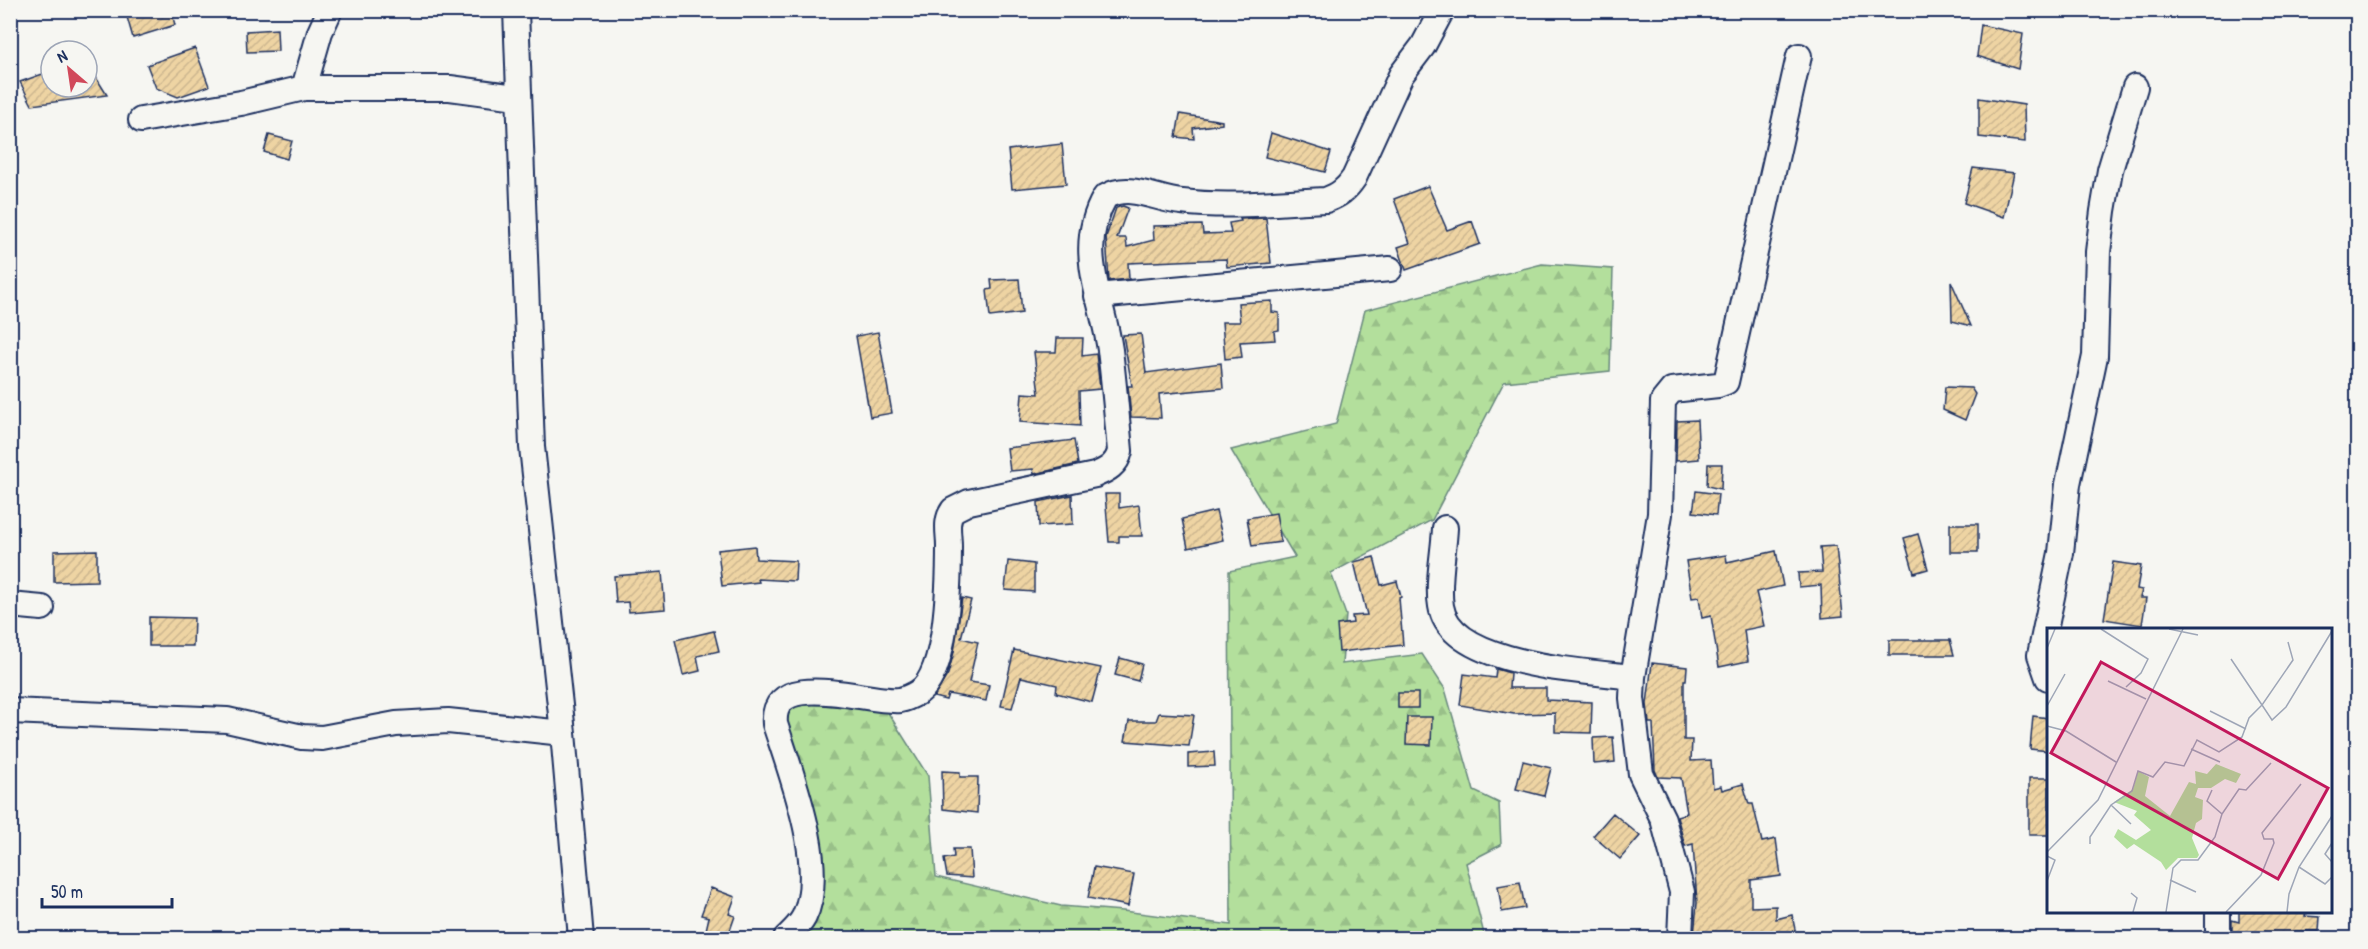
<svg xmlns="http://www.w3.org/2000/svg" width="2368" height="949" font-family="'Patrick Hand',sans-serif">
<defs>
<pattern id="forest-firs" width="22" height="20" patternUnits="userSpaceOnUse" patternTransform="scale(1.5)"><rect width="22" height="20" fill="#b3df9c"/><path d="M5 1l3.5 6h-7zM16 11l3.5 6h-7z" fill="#99c089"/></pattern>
<pattern id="building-hatch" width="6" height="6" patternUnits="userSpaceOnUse" patternTransform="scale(1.5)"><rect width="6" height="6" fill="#eed4a3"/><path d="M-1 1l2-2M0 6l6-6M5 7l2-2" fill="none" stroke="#ccb68f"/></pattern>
</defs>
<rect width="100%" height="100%" fill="#f6f6f2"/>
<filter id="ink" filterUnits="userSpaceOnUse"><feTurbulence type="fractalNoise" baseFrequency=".0167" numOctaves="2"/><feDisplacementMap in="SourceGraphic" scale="12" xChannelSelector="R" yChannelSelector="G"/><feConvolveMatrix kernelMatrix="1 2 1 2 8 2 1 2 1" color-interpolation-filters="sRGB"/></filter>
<g filter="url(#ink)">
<path fill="url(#forest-firs)" stroke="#67877d" stroke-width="1.5" d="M1542,264L1613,269L1610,371L1504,382L1432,520L1331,573L1346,615L1342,664L1422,654L1445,689L1474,791L1499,803L1501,845L1466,863L1485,938H787L813,870L774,711L807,692L887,711L928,776L936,877L1061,906L1123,911L1231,925L1229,571L1295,557L1231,450L1336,424L1365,310Z"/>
<path fill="url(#building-hatch)" stroke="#1b2f5e" stroke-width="1.5" d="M125,10H171L175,25L133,38Z
M1981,25L2023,34L2018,69L1977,56Z
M277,29L278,51L247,52L246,31Z
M195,48L209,86L178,97L156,88L147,65Z
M87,63L107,95L32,105L20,82L51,71V87H87Z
M1979,98L2024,105L2025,142L1979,137Z
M1180,114L1222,121V124L1193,128L1194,139L1176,137Z
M1271,133L1331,152L1325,172L1265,157Z
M269,135L292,141L287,159L264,152Z
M1062,144L1066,184L1012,189L1008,150Z
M1973,168L2014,173L2004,217L1964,203Z
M1428,186L1447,230L1472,221L1480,244L1406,270L1398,247L1410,243L1394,199Z
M1123,206L1128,208L1117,238H1126L1127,247L1154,240L1153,226L1202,225L1203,234L1231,233L1229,223L1241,221L1240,219L1266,218L1271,263L1227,267L1226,259L1128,263L1129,279L1109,281L1106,237L1116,208Z
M1019,279L1022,313L990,317L987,290L992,289L991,280Z
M1951,281L1971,326L1952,321Z
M1272,301V312L1279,313V330L1274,331L1275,340L1240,342L1242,357L1225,359L1222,322H1240L1238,303Z
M878,332L892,413L870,417L856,336Z
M1141,334L1146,373L1221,363L1223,388L1159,394L1161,418L1131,417L1128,386H1132L1123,335Z
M1057,338H1083L1082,356L1096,354L1100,389L1079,391L1080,426L1020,422L1022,393L1039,394L1034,352H1056Z
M1945,387L1971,388L1975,394L1965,420L1943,410Z
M1697,420L1699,459L1676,461L1677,421Z
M1074,440L1078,464L1034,474L1033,469L1010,471L1007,448Z
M1708,464H1722L1721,489L1707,486Z
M1696,491L1718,494L1716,515L1693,512Z
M1105,494H1119V508L1139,505L1142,536H1119V542H1109Z
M1072,495L1073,524L1039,526L1038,502Z
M1216,511L1223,540L1188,548L1182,519Z
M1276,513L1281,542L1252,546L1247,518Z
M1950,524H1978V552H1950Z
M1918,534L1928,569L1914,573L1904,538Z
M755,546L756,559L796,561L795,581L758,579L759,582L722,586L718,550Z
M1836,546L1843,616L1822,618L1821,585L1799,587L1798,573L1822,572L1820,547Z
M97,550V581L54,582V551Z
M1776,551L1783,586L1756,592L1764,626L1744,630L1748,661L1719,667L1711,616L1702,618L1699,597L1692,598L1686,561L1726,555L1727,562Z
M1374,557L1381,585L1397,581L1401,597L1399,598L1403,645L1339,652L1337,625L1353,623L1352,616L1367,615L1354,562Z
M1008,561L1034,564V592L1005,590Z
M2113,562L2141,566L2137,589L2142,590L2140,598H2146L2142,625L2104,619Z
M662,572L665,609L629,612L628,602L616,603L614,576Z
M962,598L971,600L961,638L978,642L969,682L989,685L986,701L948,694L946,700L934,697L948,674L954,652Z
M149,617L194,618L193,646H149Z
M714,631L719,651L697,656L700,671L683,675L675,640Z
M1889,640H1950L1954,655H1889Z
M1014,650L1101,668L1092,702L1056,693L1057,685L1021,677L1012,708L1001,706Z
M1120,658L1142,664L1138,681L1115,675Z
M1652,663L1687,667L1686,680H1684V740H1692L1691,761L1711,760L1713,788L1721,786L1722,790L1743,784L1749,804H1753L1762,842L1776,839L1781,876L1751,880V907L1776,906V919L1792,915L1797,939L1694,936L1697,903L1693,844L1685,846L1677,816L1687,813L1681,778L1658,777L1655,770L1653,723H1649L1647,704Z
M1496,669L1510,673L1509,688H1546V700L1592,702L1591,733L1555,732V713L1514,714L1460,705L1464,674L1495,678Z
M1398,693H1418V708H1398Z
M1159,713L1194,715L1189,746L1125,741L1129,721H1156Z
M2033,716L2049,718V751L2030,749Z
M1407,717H1432L1431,745L1406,744Z
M1613,737L1615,762L1594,764L1593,738Z
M1214,752L1215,766L1188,767V754Z
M1523,761L1551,768L1544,796L1516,789Z
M942,771L960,772V777H978L977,813L943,809Z
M2029,778H2049V835H2029Z
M1613,813L1640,836L1620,859L1593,836Z
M953,849H970L972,878L947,876L944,859L954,857Z
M1094,867L1134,874L1128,906L1088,898Z
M1520,882L1525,908L1502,912L1498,886Z
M711,888L735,897L729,914L735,916L727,939H704L709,917L701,915Z
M2239,912H2306L2305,916L2320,917L2319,931H2294L2289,939L2232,938V920L2239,922Z"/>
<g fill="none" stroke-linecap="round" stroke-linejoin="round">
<g stroke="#1b2f5e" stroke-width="28">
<path id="minor" d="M516,10L532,447L563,733L581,938
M304,88L320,32L330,10
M141,120L241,103L304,88H450L517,97
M1097,296L1390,269
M1445,528C1444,551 1437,584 1441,606C1450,666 1587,671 1633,677L1632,698L1641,774L1663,819L1682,892L1680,938
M10,605L42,608
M1633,677L1660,514L1663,401L1672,390L1718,385L1726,382L1799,56
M2048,678L2040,655L2061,553L2068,484L2095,356L2098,252L2103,211L2110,170L2135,87
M10,711L227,720L302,737L322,738L396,724L448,721L563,733
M2218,912V938
M786,938C792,932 800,925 804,917C828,868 791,774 775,724C770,666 870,704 900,700C905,699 912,696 917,693C948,677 949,578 949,546C949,533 945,521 953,510L969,502L1095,475C1107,470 1117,465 1120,451C1117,417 1114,383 1110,350C1102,296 1075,249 1105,197C1130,182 1156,200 1182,202C1229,208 1279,202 1326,200C1339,195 1346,190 1354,178L1401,75L1423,46L1442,10"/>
</g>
<use href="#minor" stroke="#f6f6f2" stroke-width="24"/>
</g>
</g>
<g transform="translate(2047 628)">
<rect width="285" height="285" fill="#f6f6f2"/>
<path d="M169,136L194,146L189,155L178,151L164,160H151L148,169L156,172L155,191L149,195L145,210L152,227L150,230H131L119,242L114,234L87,216L80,221L67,209L71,201L89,212L104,202L87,187L90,183L67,174L86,161L91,143L102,149L98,168L123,188L142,154L149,156L148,143L160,146Z" fill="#b3df9c"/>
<path fill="none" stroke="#9ea6b7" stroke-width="1.5" d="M54,1L101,31L94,45L79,59M122,1L151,7M241,14L246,32L215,77L225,92L239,79L285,3M0,20L8,1M61,53L99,71M0,78L18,46M163,83L199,101M0,98L19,103L69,134M144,121L173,134M64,177L84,196M175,186L192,161L199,162L224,135M285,215L278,226L285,234M43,216V209L64,177L85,163L91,143L106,149L118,134L137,138L150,112L172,124L195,109L202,90L215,77L184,31M0,224L51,172L136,1M0,228L8,232L0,253M252,239L278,256L285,249M123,252L149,264M84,265L90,270L86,284M119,284L126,240L134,232H151L168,209L175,186L160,173L165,162M179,284L214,247L227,215L226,211H217L215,205L254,156M240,284L242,266L252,239L285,188"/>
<path fill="#c2185b" fill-opacity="0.15" stroke="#c2185b" stroke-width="3" d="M54,34L281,160L231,251L4,125Z"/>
<rect width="285" height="285" fill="none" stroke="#1b2f5e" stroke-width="3"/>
</g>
<rect width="2368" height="949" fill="none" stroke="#f6f6f2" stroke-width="36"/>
<rect x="18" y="18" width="2332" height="913" fill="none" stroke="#1b2f5e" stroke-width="2" filter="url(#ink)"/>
<g transform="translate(69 69) rotate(331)"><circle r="28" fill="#f6f6f2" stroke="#9ea6b7" stroke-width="1.5"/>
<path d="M0-4.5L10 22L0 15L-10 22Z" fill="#d1495b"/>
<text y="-9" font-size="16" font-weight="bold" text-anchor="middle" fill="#1b2f5e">N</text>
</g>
<path d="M42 898v9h130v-9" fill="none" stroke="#1b2f5e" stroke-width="3"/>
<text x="51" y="898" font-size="18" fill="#1b2f5e" stroke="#f6f6f2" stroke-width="4.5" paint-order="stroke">50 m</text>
</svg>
